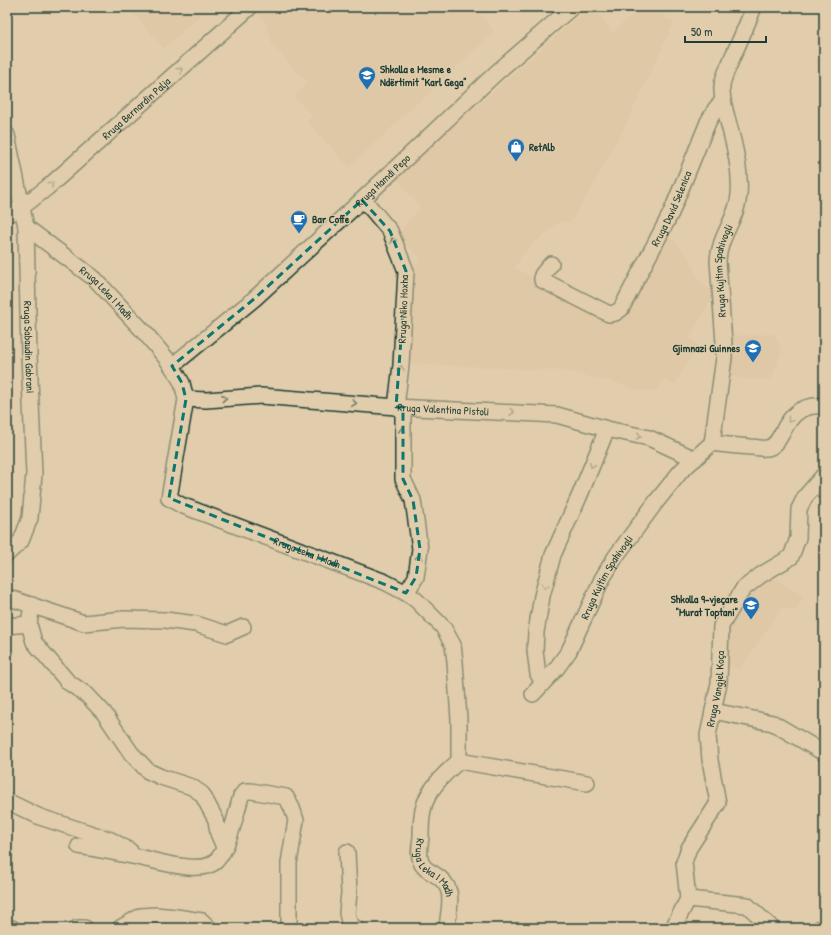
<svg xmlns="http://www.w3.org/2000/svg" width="831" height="935" font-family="'Patrick Hand',sans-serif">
<rect width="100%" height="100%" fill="#e1cdab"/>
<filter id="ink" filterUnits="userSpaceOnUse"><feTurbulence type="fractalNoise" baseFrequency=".025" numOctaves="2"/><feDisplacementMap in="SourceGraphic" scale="8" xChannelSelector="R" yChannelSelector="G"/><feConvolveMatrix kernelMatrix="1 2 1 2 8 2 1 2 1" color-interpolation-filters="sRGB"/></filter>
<g filter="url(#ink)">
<path fill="#dbc09f" d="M128,7H209L164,48Z
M258,7H474L494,32L349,167L307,122L313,116L294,96L308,83L273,46L265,21L255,10Z
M589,7H592L612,32L642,7H657L666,18L674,22L626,124L594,184L570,223L561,220L523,253L515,268L611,320H618L647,269L663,233L675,242L690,259L701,284L715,292L690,338L698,344L675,385L664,380L656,391H641L617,383L564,371L407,363L412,270L421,259L396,235L421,208L395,178Z
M774,334L782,351L771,379L755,380L727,376L731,336Z
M769,576L804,596L794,612L783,606L740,669L723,663L724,627L740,597Z"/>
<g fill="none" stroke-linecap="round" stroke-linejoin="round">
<g stroke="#1f3d34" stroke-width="18">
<g id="minor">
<path id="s1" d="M7,135L26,227L29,355L34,474L30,518L21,541L7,554"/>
<path d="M362,200L369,206L390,231L406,271L401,365L396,407"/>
<path id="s2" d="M7,215L21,208L48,187L250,7"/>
<path id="s3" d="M26,227L95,279L146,334L166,358L177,374L182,383L186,399L169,498L181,505L385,582L406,593L415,599L443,627L453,645L455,662L459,719V761C444,774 427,790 423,810C421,818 421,829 421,837C420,845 418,855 421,862C423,868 429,871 434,874C457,887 449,905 447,928"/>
<path id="s4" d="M551,264L542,275V280L609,314L615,313L621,309L671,213L708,122L716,108L723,101"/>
<path id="s5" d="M172,366L254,299L362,200L496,73L572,7"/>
<path id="s6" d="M186,399L206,400L261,396L396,407L557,415L607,429L649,438L695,459"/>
<path d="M403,407V479L413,500L420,549L416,577L406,593"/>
<path id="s7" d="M712,443L724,358V343L718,261C719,236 737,219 739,195C741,172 735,148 729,125C726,113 721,99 722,86C723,76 729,67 732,58C740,41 747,24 754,7"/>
<path d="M712,443C725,445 738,446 751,447C756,447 762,449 767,448C787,445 780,403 824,406"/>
<path d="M7,597L84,623L124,619L165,620L196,624L227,634L243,627"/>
<path d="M32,605L29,624L34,642L68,682L87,695L104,713L131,753L148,771L161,777L192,787L202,794L216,820L218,833L224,847"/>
<path d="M7,626L29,624"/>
<path d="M542,682L538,674L535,651L536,632L542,596L553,555L579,497L607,429"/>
<path id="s8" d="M533,694L556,669L569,651L602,579L616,556L656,502L681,471L712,443"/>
<path d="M713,711L773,723L824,753"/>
<path d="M459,761L587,783"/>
<path d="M7,801L40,817L111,840L130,851"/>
<path d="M79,846C98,849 118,853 137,857C155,860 202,876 216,861C229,848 236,814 241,796L245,791H251L286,797L292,808L296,820L289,863V926L291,928"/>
<path d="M347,852L349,893L347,913L349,922L352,927L356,928"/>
<path d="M688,899L747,905L772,928"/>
<path d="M7,927L12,928"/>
<path d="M77,928H85"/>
<path d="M120,928L141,916L155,915L176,917L202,921L209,928"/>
<path id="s9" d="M673,928L688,899L684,862L689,848L718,803L710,760L708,735L719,683L721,626L743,589L761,575L791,557L798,538L799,509L805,497L824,475"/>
<path d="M820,928L824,927"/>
</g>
</g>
<use href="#minor" stroke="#e1cdab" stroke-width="15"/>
</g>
<defs><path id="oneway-chevron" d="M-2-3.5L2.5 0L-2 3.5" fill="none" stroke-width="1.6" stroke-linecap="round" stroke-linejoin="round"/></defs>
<g stroke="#767e6a">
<use href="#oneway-chevron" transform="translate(180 70) rotate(-42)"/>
<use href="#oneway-chevron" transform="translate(51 184) rotate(-41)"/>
<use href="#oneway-chevron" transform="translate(393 240) rotate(-112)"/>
<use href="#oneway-chevron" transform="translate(401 368) rotate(-84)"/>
<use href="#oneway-chevron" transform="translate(224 398) rotate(-4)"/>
<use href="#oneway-chevron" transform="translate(354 403) rotate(5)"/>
<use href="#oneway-chevron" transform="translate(512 412) rotate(3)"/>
<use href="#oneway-chevron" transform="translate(790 420) rotate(127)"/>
<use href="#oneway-chevron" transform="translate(402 430) rotate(-90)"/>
<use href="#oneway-chevron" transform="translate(639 436) rotate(12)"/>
<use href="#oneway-chevron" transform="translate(592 465) rotate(112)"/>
<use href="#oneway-chevron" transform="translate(419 557) rotate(-82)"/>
<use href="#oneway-chevron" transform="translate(545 586) rotate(106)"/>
</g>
</g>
<path d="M0 0H831V935H0ZM362,200L390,231L406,271L396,407H403V479L413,500L420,549L416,577L406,593L169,498L186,399L182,383L172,366L254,299Z" fill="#e1cdab" fill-opacity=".55" fill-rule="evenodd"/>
<path fill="none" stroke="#0f766e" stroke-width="3" stroke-dasharray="8 5" stroke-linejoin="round" d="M362,200L390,231L406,271L396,407H403V479L413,500L420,549L416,577L406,593L169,498L186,399L182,383L172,366L254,299Z"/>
<defs>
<g id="school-pin" transform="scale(0.9)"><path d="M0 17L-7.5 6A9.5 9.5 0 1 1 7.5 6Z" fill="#1f6fb2" stroke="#e1cdab"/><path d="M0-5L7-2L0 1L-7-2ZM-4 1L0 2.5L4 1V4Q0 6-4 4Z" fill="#fff"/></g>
<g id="shop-pin" transform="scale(0.9)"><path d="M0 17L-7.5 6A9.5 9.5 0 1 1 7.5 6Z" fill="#1f6fb2" stroke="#e1cdab"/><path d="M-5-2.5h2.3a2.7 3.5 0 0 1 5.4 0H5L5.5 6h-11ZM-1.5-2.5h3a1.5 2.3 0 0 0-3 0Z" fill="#fff"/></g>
<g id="cafe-pin" transform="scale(0.9)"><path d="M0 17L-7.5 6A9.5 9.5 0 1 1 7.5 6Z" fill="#1f6fb2" stroke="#e1cdab"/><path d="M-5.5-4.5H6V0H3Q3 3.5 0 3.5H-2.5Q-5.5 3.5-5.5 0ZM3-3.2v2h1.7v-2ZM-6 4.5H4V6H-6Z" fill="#fff"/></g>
</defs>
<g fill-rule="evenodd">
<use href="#school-pin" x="367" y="75"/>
<use href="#shop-pin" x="516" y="147"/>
<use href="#cafe-pin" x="299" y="219"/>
<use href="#school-pin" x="753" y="348"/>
<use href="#school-pin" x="751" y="605"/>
</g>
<g text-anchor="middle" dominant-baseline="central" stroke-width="3" stroke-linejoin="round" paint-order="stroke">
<g font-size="11" font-weight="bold" fill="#1f3d34" stroke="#e1cdab" text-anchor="start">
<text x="380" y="69">Shkolla e Mesme e<tspan x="380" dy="13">Ndërtimit "Karl Gega"</tspan></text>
<text x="529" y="147">RetAlb</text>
<text x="312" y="219">Bar Coffe</text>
<text x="740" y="348" text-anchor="end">Gjimnazi Guinnes</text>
<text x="738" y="599" text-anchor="end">Shkolla 9-vjeçare<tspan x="738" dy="13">"Murat Toptani"</tspan></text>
</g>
<g font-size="11" fill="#1f3d34" stroke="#e1cdab">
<text stroke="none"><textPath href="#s2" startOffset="168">Rruga Bernardin Palja</textPath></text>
<text stroke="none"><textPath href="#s5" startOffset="281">Rruga Hamdi Pepo</textPath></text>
<text stroke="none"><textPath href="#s4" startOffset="220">Rruga David Selenica</textPath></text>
<text stroke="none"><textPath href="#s7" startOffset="174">Rruga Kujtim Spahivogli</textPath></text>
<text stroke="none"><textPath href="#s3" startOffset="104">Rruga Leka I Madh</textPath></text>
<text transform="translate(403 309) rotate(-88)">Rruga Niko Hoxha</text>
<text stroke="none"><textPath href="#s1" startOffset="214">Rruga Sabaudin Gabrani</textPath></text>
<text stroke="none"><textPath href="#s6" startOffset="258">Rruga Valentina Pistoli</textPath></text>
<text stroke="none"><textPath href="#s3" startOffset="488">Rruga Leka I Madh</textPath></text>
<text stroke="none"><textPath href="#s8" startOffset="139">Rruga Kujtim Spahivogli</textPath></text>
<text stroke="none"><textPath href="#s9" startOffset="254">Rruga Vangjel Koça</textPath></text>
<text stroke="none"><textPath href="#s3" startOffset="908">Rruga Leka I Madh</textPath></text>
</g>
</g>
<rect width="831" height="935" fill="none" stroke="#e1cdab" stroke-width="24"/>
<rect x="12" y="12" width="807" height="911" fill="none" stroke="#1f3d34" stroke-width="1.5" filter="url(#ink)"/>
<path d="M685 36v6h81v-6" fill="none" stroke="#1f3d34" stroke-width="2"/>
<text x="691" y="36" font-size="12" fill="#1f3d34" stroke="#e1cdab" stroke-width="3" paint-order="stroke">50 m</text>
</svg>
